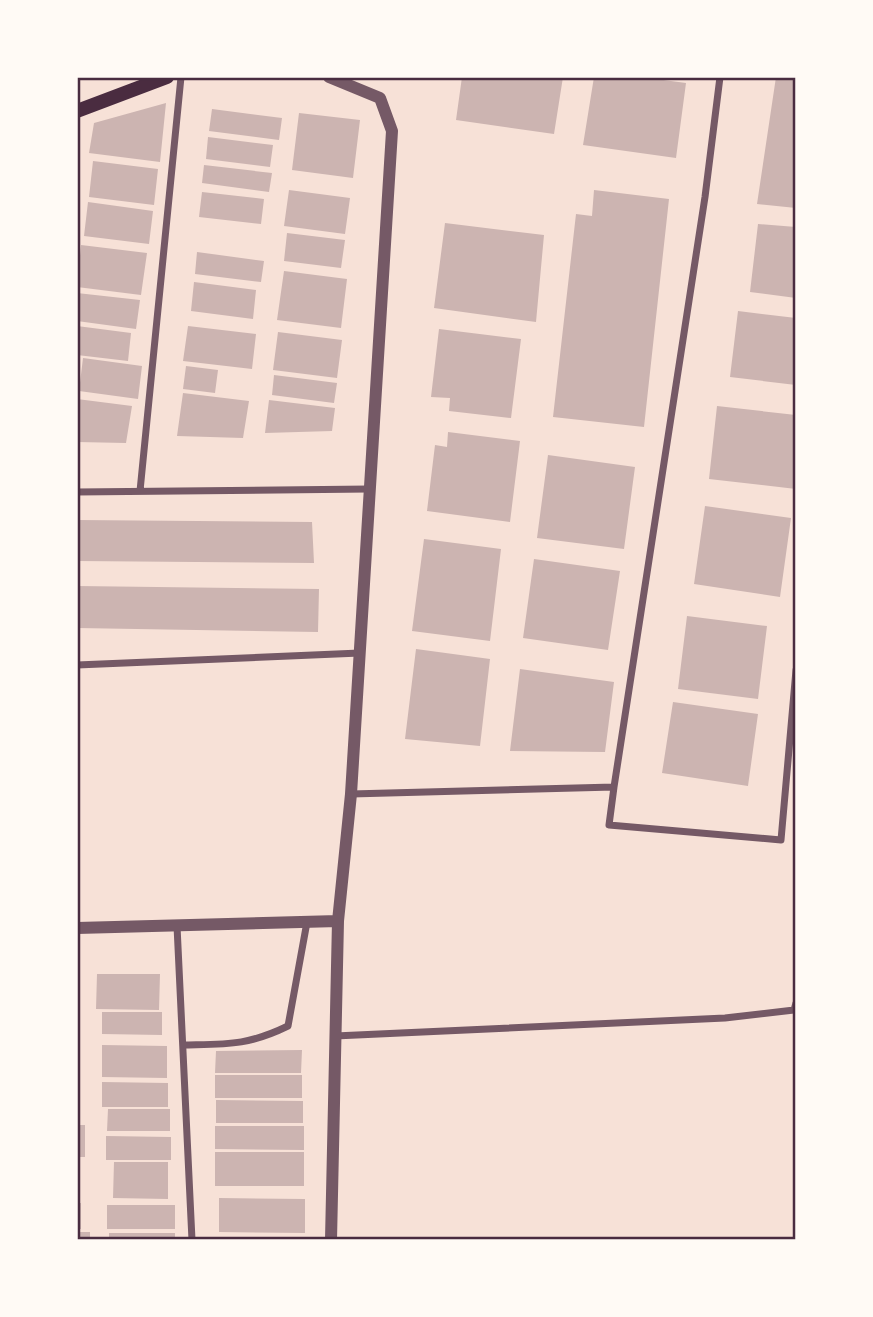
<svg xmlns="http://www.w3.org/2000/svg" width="873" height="1317" font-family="'PT Sans Narrow',sans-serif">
<rect width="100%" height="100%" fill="#f7e1d7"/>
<path fill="#ccb4b1" d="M462,77H563L554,134L456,120Z
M594,77H641L686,83L676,158L583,145Z
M776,77H796V208L757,204Z
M166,103L160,162L89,153L94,123Z
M212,109L282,118L279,140L209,131Z
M299,113L360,120L353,178L292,170Z
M208,137L273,145L270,167L206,159Z
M93,161L158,169L154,205L89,197Z
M204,165L272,173L269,192L202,183Z
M289,190L350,198L345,234L284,226Z
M594,190L669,199L644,427L553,417L576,214L592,216Z
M202,192L264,199L261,224L199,217Z
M88,202L153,211L149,244L84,236Z
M445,223L544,235L536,322L434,308Z
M758,224L796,227V298L750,292Z
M287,233L345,240L341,268L284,261Z
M81,245L147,253L141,295L77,287Z
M197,252L264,261L261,282L195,274Z
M284,271L347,279L341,328L277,320Z
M194,282L256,290L253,319L191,311Z
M77,293L140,300L136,329L77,321Z
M738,311L796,318V385L730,377Z
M77,326L131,333L128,361L77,355Z
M188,326L256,334L252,369L183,361Z
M439,329L521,339L511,418L449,411L450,398L431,397Z
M278,332L342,340L337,378L273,370Z
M83,358L142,366L138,399L79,391Z
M186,366L218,370L215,393L183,389Z
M274,375L337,383L334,403L272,395Z
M183,393L249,401L243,438L177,436Z
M77,399L132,406L126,443L77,442Z
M269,400L335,408L332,431L265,433Z
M717,406L796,415V489L709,479Z
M448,432L520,441L510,522L427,511L435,445L447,447Z
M548,455L635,467L624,549L537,538Z
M705,506L791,518L780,597L694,584Z
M77,520L312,522L314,563L77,561Z
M424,539L501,549L490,641L412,631Z
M534,559L620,571L608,650L523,638Z
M77,586L319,589L318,632L77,628Z
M687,616L767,626L758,699L678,689Z
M416,649L490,659L480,746L405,739Z
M520,669L614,682L605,752L510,751Z
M673,702L758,714L748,786L662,773Z
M97,974H160L159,1010L96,1009Z
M102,1012H162V1035L102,1034Z
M102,1045L167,1046V1078L102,1077Z
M302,1050L301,1073H215L216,1051Z
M215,1075H302V1098H215Z
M102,1082L168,1083V1107H102Z
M216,1100L303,1101V1123H216Z
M108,1109H170V1131H107Z
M77,1125H85V1157H77Z
M215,1126H304V1150L215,1149Z
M106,1136L171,1137V1160H106Z
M215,1152H304V1186H215Z
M114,1162H168V1199L113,1198Z
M219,1198L305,1199V1233L219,1232Z
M77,1203H81V1229H77Z
M107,1205H175V1229H107Z
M77,1232H90V1240H77Z
M109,1233H175V1240H109Z"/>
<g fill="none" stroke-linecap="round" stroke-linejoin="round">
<path stroke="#755966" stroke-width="7" d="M140,491L181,77
M77,492L369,489
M77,665L360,653
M614,787L609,825L781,840L796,670
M351,794L614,787L705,197L720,77
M177,926L192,1240
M335,1036L725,1018L794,1010L796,1003
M183,1045C226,1044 247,1046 288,1026L307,922"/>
<path stroke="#755966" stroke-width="12" d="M329,77L380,98L392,131L351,794L338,921L331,1240
M77,928L338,921"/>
<path stroke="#4a2c40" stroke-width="14" d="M77,111L167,77"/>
</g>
<rect width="873" height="1317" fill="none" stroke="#fffaf5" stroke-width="158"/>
<rect x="79" y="79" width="715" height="1159" fill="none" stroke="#4a2c40" stroke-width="2.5"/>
</svg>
